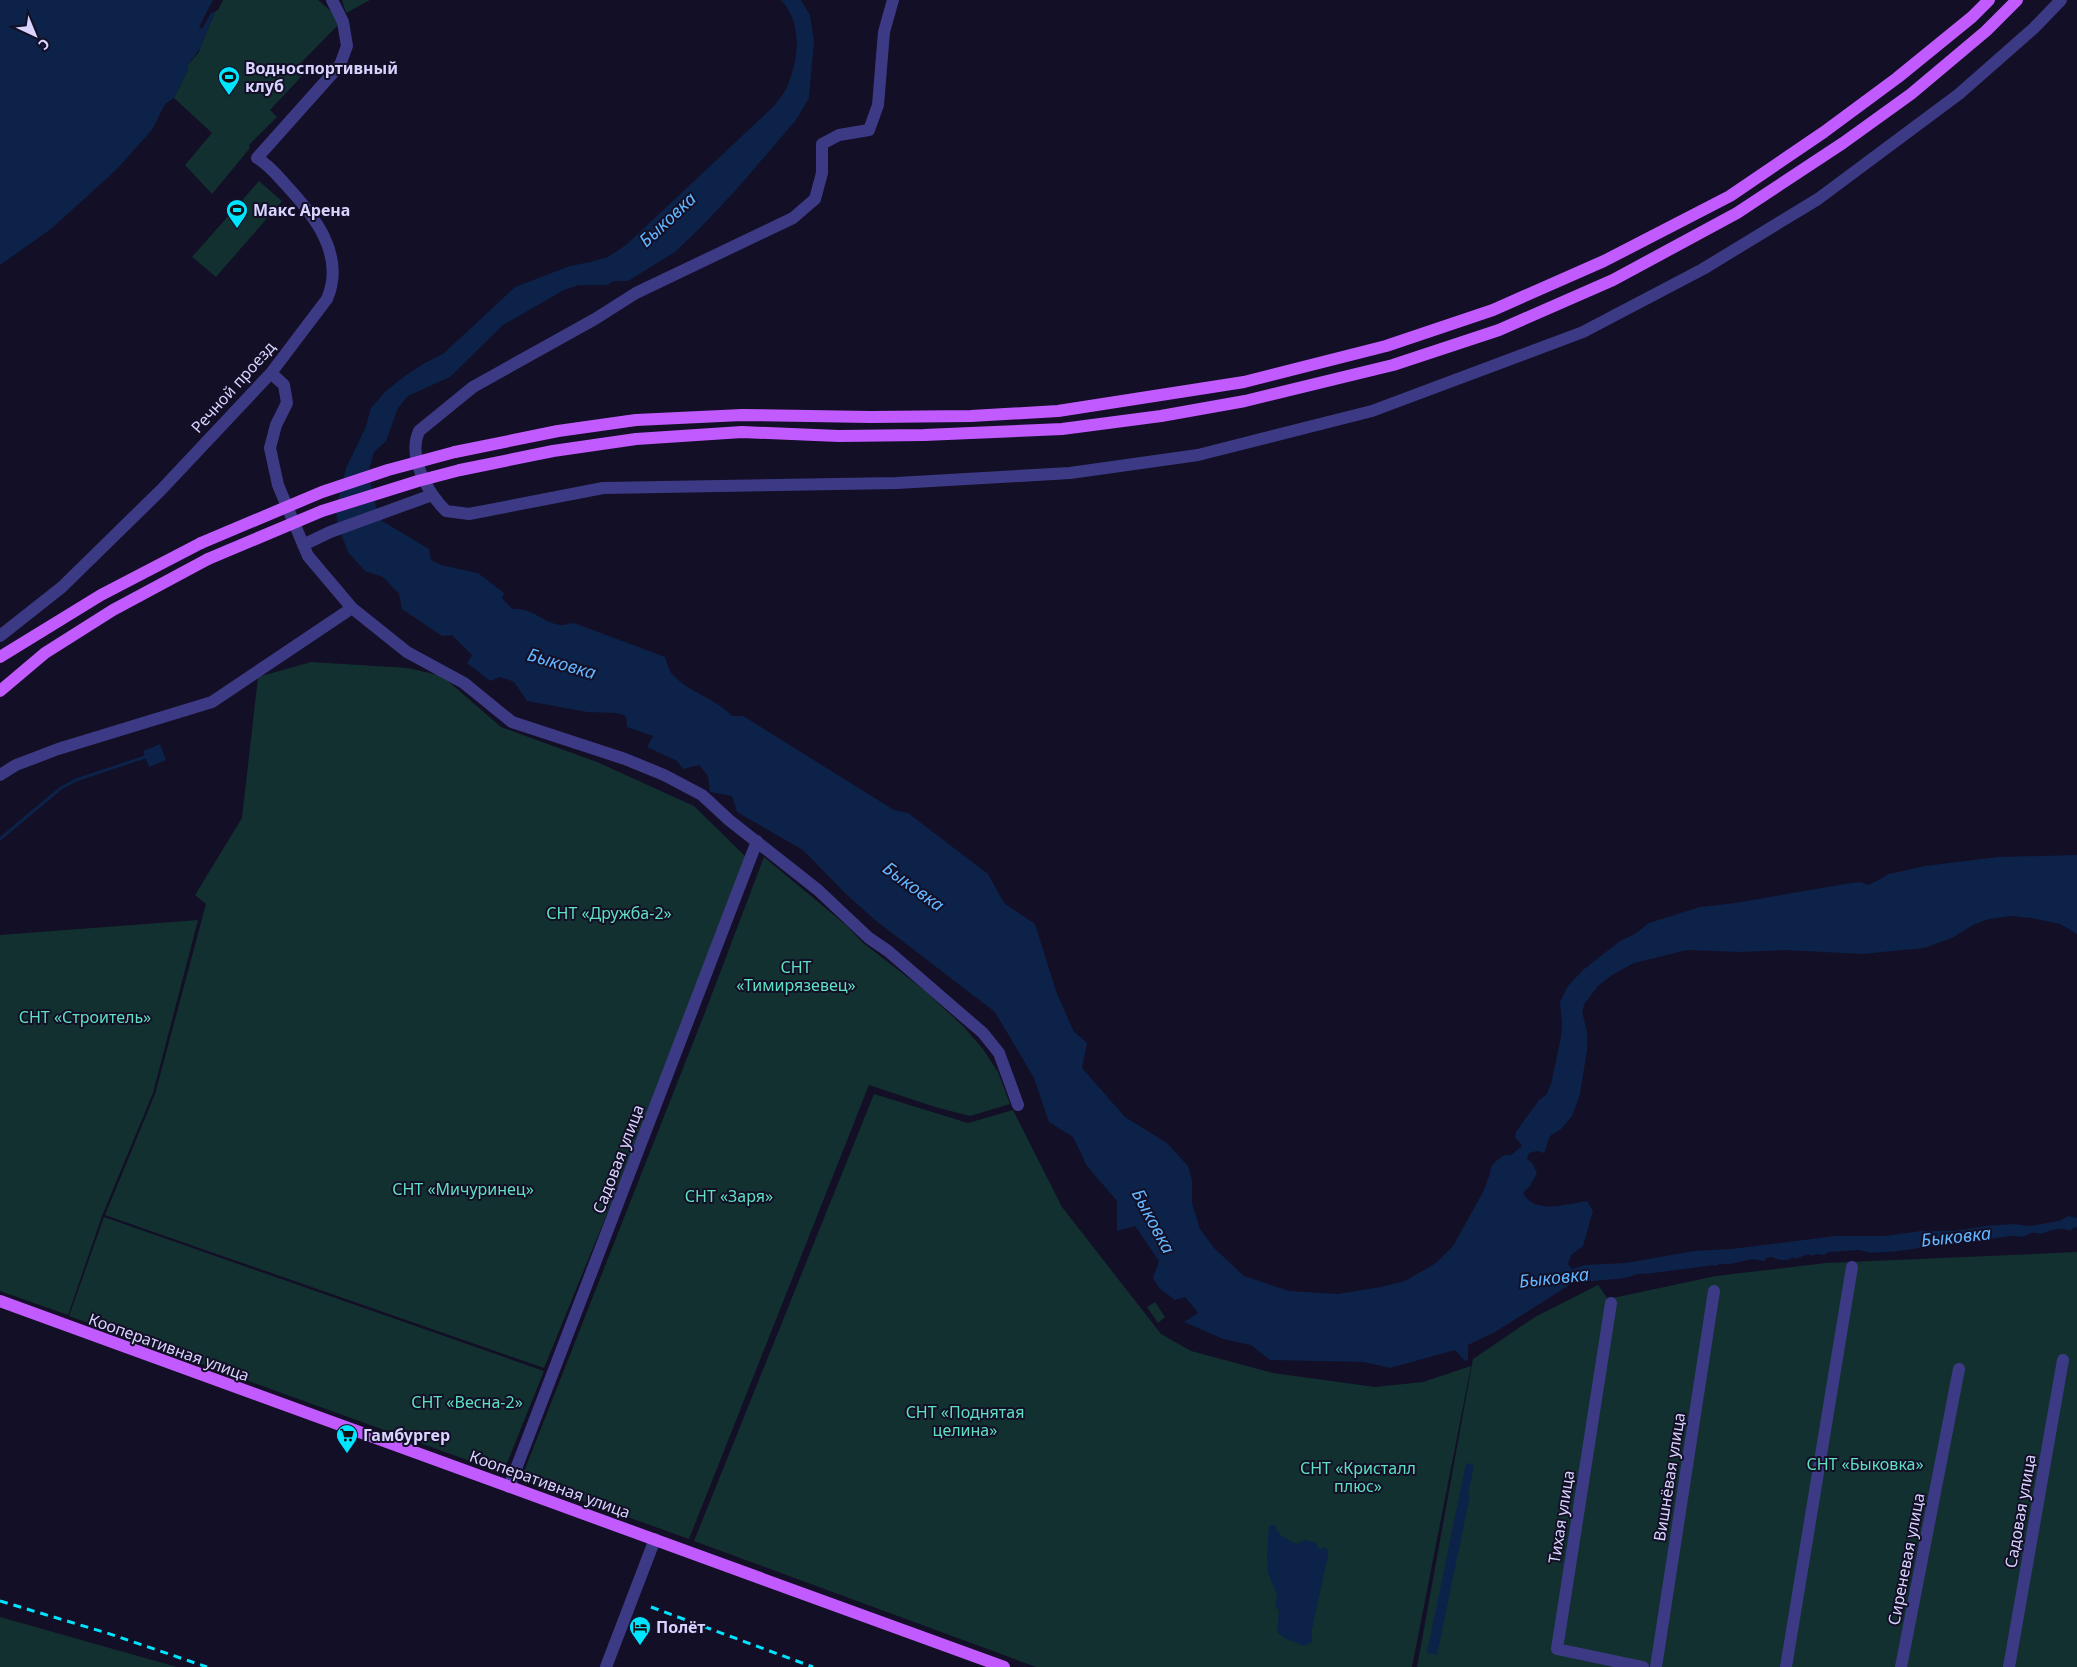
<svg xmlns="http://www.w3.org/2000/svg" width="2077" height="1667" font-family="'Noto Sans',sans-serif">
<rect width="100%" height="100%" fill="#130f26"/>
<path fill="#12302f" d="M220,0H318L333,13L339,24L294,70L301,77L270,110L277,117L249,145L250,148L212,194L185,165L212,133L174,98L188,70V65L199,52L203,41Z
M342,0H370L346,13Z
M259,181L282,201L216,277L192,257Z
M311,662L408,668L442,676L501,727L597,762L694,806L746,857L682,1030L544,1368L105,1215L155,1094L206,904L195,895L242,818L258,677Z
M764,857L847,926L862,942L924,990L963,1026L983,1049L998,1072L1010,1104L970,1116L935,1107L869,1085L689,1539L521,1479L704,1015Z
M198,920L153,1093L102,1216L68,1315L0,1291V935Z
M874,1094L968,1123L1013,1110L1062,1207L1161,1334L1191,1351L1273,1373L1375,1387L1423,1382L1471,1366L1412,1667H1036L694,1541Z
M104,1217L544,1371L503,1473L69,1316Z
M2077,1252V1667H1417L1473,1359L1535,1317L1598,1285L1608,1299L1716,1276L1826,1263Z
M1155,1302L1165,1317L1158,1323L1147,1307Z
M0,1617L177,1667H0Z"/>
<path fill="#0c2248" d="M0,0H220L203,41L202,46L188,65V70L174,98L165,104L152,130L116,170L51,229L0,265Z
M781,0H801L810,15L814,41L809,98L796,120L736,190L701,227L675,252L628,281H614L607,285H579L564,290L503,325L450,377L408,396L398,408L386,441L374,452L368,473L379,519L429,549L431,560L441,565L478,573L504,593L502,598L512,609C531,606 544,624 562,625C565,625 570,623 574,623L665,657C667,663 669,671 673,675C690,693 715,698 732,716H743L894,810L908,813L988,874L1004,903L1035,924L1057,994L1074,1032L1087,1043L1082,1068L1125,1117L1167,1143L1188,1166L1192,1180V1203L1200,1229L1214,1248L1244,1276L1289,1291L1338,1294L1381,1287L1405,1281L1436,1263L1453,1246L1483,1192L1490,1174L1491,1167L1495,1162L1504,1155H1511L1522,1146L1515,1137L1516,1132L1539,1100L1546,1095L1551,1084L1561,1037L1562,1024L1560,1002L1568,986L1583,970L1620,941L1635,934L1649,923L1700,907L1735,903L1851,883L1860,882L1869,885L1889,874L1925,866L1998,857L2077,855V934L2060,924L2031,918L2011,916L1989,919L1973,925L1952,938L1924,948L1862,954L1785,950L1740,952L1687,950L1634,963L1612,975L1598,986L1585,1003L1582,1011L1587,1032V1050L1580,1094L1572,1116L1561,1129L1550,1136L1544,1153L1537,1151L1529,1153L1527,1159L1533,1164L1537,1173L1530,1186L1523,1193C1534,1215 1567,1204 1587,1201L1593,1211L1583,1246L1571,1255L1568,1264L1572,1269L1585,1265L1626,1263L1694,1251L1731,1249L1835,1236H1885L1921,1231H1955L1985,1226L2014,1224L2029,1226L2059,1221L2068,1216L2077,1218V1228L2075,1227L2070,1231C2061,1227 2052,1230 2044,1233C2040,1235 2036,1232 2032,1233C2029,1233 2028,1235 2025,1236C2020,1238 2015,1235 2009,1236C1996,1238 1982,1240 1968,1241L1899,1251L1871,1253L1859,1250L1829,1252L1824,1255L1817,1254L1812,1256L1808,1254L1796,1259L1793,1257C1786,1263 1778,1259 1771,1257L1766,1258L1765,1261L1752,1259L1730,1264H1719L1717,1266L1714,1265L1646,1274C1637,1272 1632,1277 1624,1278C1615,1279 1578,1283 1572,1281L1568,1286L1495,1332L1468,1345V1360L1465,1361L1455,1350L1390,1368L1364,1362L1270,1360L1251,1345L1223,1339L1184,1322L1198,1313L1185,1297L1175,1300L1159,1288L1153,1278L1159,1261L1135,1226L1117,1231V1201L1087,1166L1073,1137L1049,1122L1034,1078L995,1012L875,920L846,894L803,850L737,812L732,796L710,792L708,776L699,765L683,769L677,761L647,747L653,736L627,727L626,716L616,713L587,712L527,701L514,682L500,677L490,681L467,663L472,655L452,635L442,636L402,609L399,594L383,577L365,571L348,552L337,523L336,508L346,468L365,429L371,408L385,392L402,378L423,364L443,354L515,287L570,266L590,262L608,257L626,245L774,106C778,100 784,94 787,87C799,59 803,24 781,0Z
M160,744L166,760L149,767L143,751Z
M1466,1463L1474,1465L1468,1494L1470,1495L1437,1655L1427,1653Z
M1272,1525H1275C1279,1538 1286,1538 1297,1544L1304,1540L1315,1542L1320,1550L1325,1547L1329,1551L1312,1629V1642L1304,1646L1286,1639L1277,1632L1279,1611L1275,1606L1277,1595L1268,1573L1267,1553L1269,1526Z"/>
<path fill="#130f26" d="M213,0H223L218,10L211,13L202,29L199,27Z"/>
<g fill="none" stroke-linecap="round" stroke-linejoin="round">
<path stroke="#0c2248" stroke-width="3" d="M0,839L61,788L76,780L145,757"/>
<path stroke="#3d3a85" stroke-width="12" d="M893,0L884,32L878,105L869,130L839,135L822,144V173L815,199L793,218L636,293L595,319L473,387L419,431C407,457 428,493 446,511L469,514L603,488L897,483L1070,473L1198,455L1372,411L1583,332L1703,269L1818,199L1959,94L2034,28L2061,0
M271,373L284,385L287,403L276,425L270,448L278,485L308,556L352,608L407,652L464,683L512,722L625,759L664,775L702,795L729,820L818,890L869,938L888,951L983,1033L999,1053L1018,1105
M303,545L330,532L432,495
M0,636L62,587L161,490L271,373L327,299C346,255 314,215 285,184C277,175 268,164 257,158L340,65L347,46L343,22L332,0
M0,775L16,765L58,749L212,702L352,608
M1611,1303L1557,1649L1643,1667
M509,1487L757,841
M606,1667L655,1539
M1656,1667L1714,1291
M1786,1667L1852,1267
M1901,1667L1959,1369
M2009,1667L2063,1360"/>
<path stroke="#c25bff" stroke-width="12" d="M455,452L558,431L636,420L742,415L871,417L971,416L1058,411L1244,382L1386,346L1493,310L1604,261L1730,196L1824,132L1897,78L1972,17L1989,0
M460,470L553,451L636,439L742,432L839,436L924,435L1062,429L1161,416L1245,401L1393,365L1499,330L1613,280L1737,213L1843,143L1911,94L1986,31L2017,0
M0,657L101,595L201,543
M0,691L45,653L113,610L208,559
M0,1301L1004,1667"/>
<path stroke="#00e5ff" stroke-width="3" stroke-dasharray="8 6" stroke-linecap="butt" d="M0,1601L107,1633L207,1667
M651,1607L813,1667"/>
<path stroke="#c25bff" stroke-width="12" d="M201,543L322,492L388,470L455,452
M208,559L322,511L418,481L460,470"/>
</g>
<defs>
<g id="stadium-pin" transform="scale(1.125)"><path d="M0 17L-7.5 6A9.5 9.5 0 1 1 7.5 6Z" fill="#00e5ff" stroke="#130f26"/><path d="M0-5a6.5 5 0 1 0 0 10a6.5 5 0 1 0 0-10ZM-3.5-1.8h7v3.6h-7Z" fill="#111"/></g>
<g id="supermarket-pin" transform="scale(1.125)"><path d="M0 17L-7.5 6A9.5 9.5 0 1 1 7.5 6Z" fill="#00e5ff" stroke="#130f26"/><path d="M-6-5.5h2.5l.6 2H6L4.5 2H-2.5L-4.4-4H-6ZM-1.5 3.2a1.3 1.3 0 1 0 .1 0ZM3 3.2a1.3 1.3 0 1 0 .1 0Z" fill="#111"/></g>
<g id="hotel-pin" transform="scale(1.125)"><path d="M0 17L-7.5 6A9.5 9.5 0 1 1 7.5 6Z" fill="#00e5ff" stroke="#130f26"/><path d="M-6-4.5h1.5V1H6V5H4.5V3h-9V5H-6ZM-4 0a1.8 1.8 0 1 1 3.6 0ZM.5 0V-2.5h3Q6-2.5 6 0Z" fill="#111"/></g>
</defs>
<g fill-rule="evenodd">
<use href="#stadium-pin" x="229" y="77"/>
<use href="#stadium-pin" x="237" y="210"/>
<use href="#supermarket-pin" x="347" y="1435"/>
<use href="#hotel-pin" x="640" y="1627"/>
</g>
<g text-anchor="middle" dominant-baseline="central" stroke-width="4" stroke-linejoin="round" paint-order="stroke">
<g font-size="16" font-weight="bold" fill="#d9d4ff" stroke="#130f26" text-anchor="start">
<text x="245" y="68">Водноспортивный<tspan x="245" dy="18">клуб</tspan></text>
<text x="253" y="210">Макс Арена</text>
<text x="363" y="1435">Гамбургер</text>
<text x="656" y="1627">Полёт</text>
</g>
<g font-size="16" fill="#d9d4ff" stroke="#130f26">
<text transform="translate(233 387) rotate(-48)">Речной проезд</text>
<text transform="translate(618 1159) rotate(-69)">Садовая улица</text>
<text transform="translate(169 1347) rotate(20)">Кооперативная улица</text>
<text transform="translate(1669 1477) rotate(-81)">Вишнёвая улица</text>
<text transform="translate(550 1484) rotate(20)">Кооперативная улица</text>
<text transform="translate(2020 1511) rotate(-80)">Садовая улица</text>
<text transform="translate(1561 1517) rotate(-81)">Тихая улица</text>
<text transform="translate(1906 1559) rotate(-79)">Сиреневая улица</text>
</g>
<g font-size="16" fill="#5fe0c0" stroke="#130f26">
<text x="609" y="913">СНТ «Дружба-2»</text>
<text x="796" y="967">СНТ<tspan x="796" dy="18">«Тимирязевец»</tspan></text>
<text x="85" y="1017">СНТ «Строитель»</text>
<text x="463" y="1189">СНТ «Мичуринец»</text>
<text x="729" y="1196">СНТ «Заря»</text>
<text x="467" y="1402">СНТ «Весна-2»</text>
<text x="965" y="1412">СНТ «Поднятая<tspan x="965" dy="18">целина»</tspan></text>
<text x="1865" y="1464">СНТ «Быковка»</text>
<text x="1358" y="1468">СНТ «Кристалл<tspan x="1358" dy="18">плюс»</tspan></text>
</g>
<g font-size="18" font-style="italic" fill="#62b6ff" stroke="#130f26">
<text transform="translate(667 219) rotate(-43)">Быковка</text>
<text transform="translate(562 663) rotate(16)">Быковка</text>
<text transform="translate(914 886) rotate(36)">Быковка</text>
<text transform="translate(1154 1221) rotate(62)">Быковка</text>
<text transform="translate(1956 1236) rotate(-6)">Быковка</text>
<text transform="translate(1554 1277) rotate(-6)">Быковка</text>
</g>
</g>
<g transform="translate(35 35) rotate(136)" stroke="#130f26" stroke-width="4" paint-order="stroke">
<path d="M0-4L9 19L0 12L-9 19Z" fill="#d9d4ff"/>
<text y="-8" font-size="14" font-weight="bold" text-anchor="middle" fill="#d9d4ff">С</text>
</g>
</svg>
